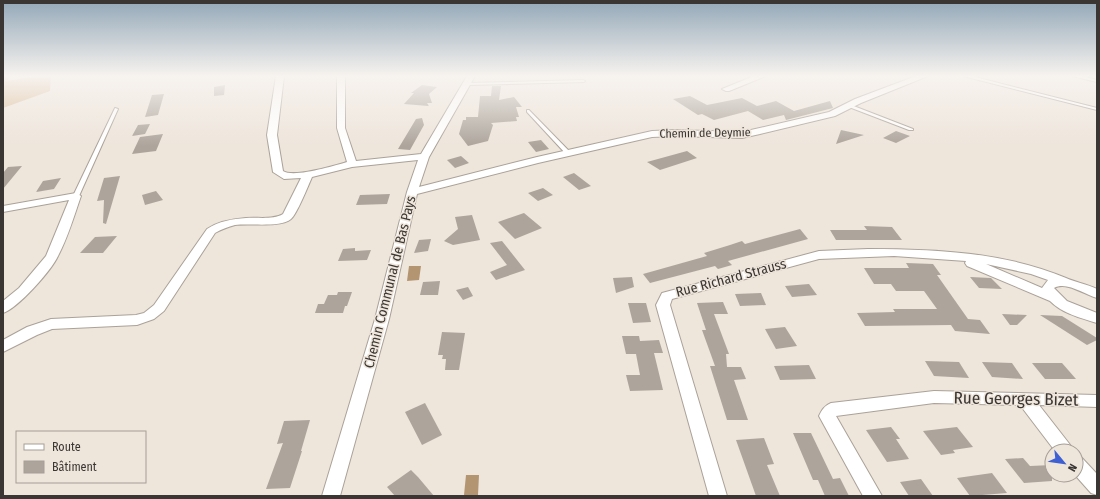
<svg xmlns="http://www.w3.org/2000/svg" width="1100" height="499" font-family="'Fira Sans Condensed',sans-serif">
<rect width="100%" height="100%" fill="#eee5db"/>
<path fill="#dabb97" d="M3,76H11L7,81L36,76H51L50,91L3,108Z"/>
<path fill="#b49571" d="M409,266H421L419,280L407,281Z
M466,475H479L478,495H464Z"/>
<path fill="#ada59c" d="M225,85L224,95L214,96V87Z
M422,85L437,87L429,94L432,103H427L429,106L404,104L414,93H411Z
M492,86H501L499,100L514,97L522,107H516L519,117H516L517,121L491,123L493,125L488,141L468,146L459,134L463,120H466V117H478L480,96H491Z
M164,94L158,115L145,117L152,95Z
M690,96L707,105L742,98L757,106L776,101L794,111L830,101L833,108L786,120L784,115L763,120L748,111L714,120L702,114L698,115L673,99Z
M422,118L424,125L410,150L398,149L416,119Z
M150,124L145,134L132,136L138,125Z
M841,130L864,135L836,144Z
M896,131L910,136L896,143L883,138Z
M163,134L156,151L132,154L140,137Z
M541,140L549,149L536,152L528,142Z
M687,151L697,158L660,170L647,162Z
M461,156L469,163L455,168L447,160Z
M22,166L3,189V173L8,167Z
M574,173L591,186L579,190L563,177Z
M120,176L106,224L103,223L104,200L97,201L104,178Z
M61,178L54,189L36,192L43,181Z
M543,188L553,195L538,201L528,193Z
M156,191L163,200L145,205L142,195Z
M390,194L387,204L356,205L360,195Z
M524,213L542,228L515,239L498,222Z
M472,215L480,240L453,245L444,241L458,229L455,217Z
M864,226L892,227L902,240H836L830,230H867Z
M800,229L808,239L728,261L732,265L718,269L715,266L650,283L643,274L707,256L704,253L730,245L742,241L745,244Z
M117,236L103,253H80L95,237Z
M431,239L428,251L414,253L419,240Z
M502,241L525,270L496,280L490,272L507,265L490,243Z
M355,248V251L371,250L367,260L338,261L343,249Z
M906,263L933,264L941,275H937L968,319L980,320L990,334L955,331L951,325L865,326L857,313L895,312L893,309H937L924,291H896L891,284H874L864,268H909Z
M632,277L634,287L616,293L613,278Z
M970,277L991,278L1002,289L979,288Z
M440,281L438,295H420L423,282Z
M809,284L817,295L792,297L785,286Z
M468,287L473,296L463,300L456,290Z
M338,292H352L347,306H345L343,313H315L318,304H324L328,295H337Z
M761,293L766,305L740,306L735,294Z
M723,302L728,314H714L729,354H726L727,367H741L746,379L734,380L748,420H727L710,366H715L702,330H706L697,303Z
M628,303H646L651,322L633,323Z
M1002,314L1027,315L1017,325H1010Z
M1040,315L1062,316L1097,338V340L1087,345Z
M785,327L797,346L776,349L765,329Z
M442,332L465,333L459,370H445L446,359H442L443,355H438Z
M622,336H639L640,341L659,340L663,353H654L663,390L630,391L626,375H640L636,354H626Z
M925,361L959,362L969,378L934,376Z
M982,362L1012,363L1023,379L992,377Z
M1032,363H1062L1076,379H1045Z
M809,365L816,379L780,380L774,366Z
M425,403L442,435L422,445L405,412Z
M310,420L301,451H302L290,488L266,489L283,443L277,444L284,421Z
M891,427L900,439H896L909,459L887,462L866,430Z
M957,427L973,447L953,450L955,453L941,455L923,431Z
M793,433H811L833,479L840,478L849,496H825L818,480H813Z
M764,438L774,464L767,465L780,496H756L736,440Z
M1023,458L1030,466L1052,465V481L1024,483L1005,459Z
M411,470L418,477L434,496H395L387,487Z
M992,473L1007,493L970,496L957,478Z
M921,479L933,496H909L900,482Z"/>
<g fill="none" stroke-linecap="round" stroke-linejoin="round">
<g stroke="#aaa198" stroke-width="2">
<path id="service" d="M963,76H971L1097,108V110Z
M1072,76H1081L1097,80V82Z
M583,80L585,81L584,82L467,85L465,84L467,83Z
M849,105H851L913,129V130H909L849,107Z
M115,108L118,109L79,196L78,197H74L73,196Z
M527,110H529L570,152V154H566L527,112Z"/>
</g>
<g stroke="#aaa198" stroke-width="2">
<path id="minor" d="M276,76H284L277,135L283,171C294,178 333,166 347,162L337,128V76H345V128L356,161L421,154L467,76H475L429,157L419,187L537,157L652,131L675,130L742,132L829,112L855,99L916,76H928L861,103L835,116L760,134L742,138L675,136L652,137L538,163L417,194L389,319L340,496H322L375,319L407,192L418,160L352,167L312,177C308,186 297,214 291,219C280,228 250,223 235,225C228,227 222,229 215,233L164,311L154,319L137,325L52,329L37,335L3,352V340L27,327L51,319L136,315L144,313L154,305L207,229C219,221 232,219 246,218C258,217 273,220 283,214L301,178L284,179L273,172L267,135Z
M754,76H766L729,91H726L722,89Z
M76,193L81,196C74,216 68,237 58,256C51,271 18,308 3,313V301L19,288L46,256L69,200L3,212V206Z
M868,249C934,249 1005,252 1066,278C1075,282 1087,284 1097,289V298C1085,295 1067,281 1054,288L1067,301L1097,313V323C1081,318 1063,314 1050,301L967,266L965,263L966,261L894,256L819,259L672,299L670,305L727,496H709L656,305L662,293L819,251ZM986,264L1031,274L1048,280L1042,288Z
M934,391L1097,395V407L1039,405L1071,446L1074,451H1055L1020,405L934,403L836,416L882,496H863L819,416C822,410 824,406 831,403Z
M1076,456L1082,458L1097,474V495L1091,493L1075,475H1076Z"/>
</g>
<use href="#service" fill="#fff" fill-rule="evenodd"/>
<use href="#minor" fill="#fff" fill-rule="evenodd"/>
</g>
<linearGradient id="sky" x2="0" y2="1"><stop stop-color="#93a8b8"/><stop offset="0.52" stop-color="#f7f3ef"/><stop offset="1" stop-color="#f7f3ef" stop-opacity="0"/></linearGradient>
<rect width="1100" height="146" fill="url(#sky)"/>
<g text-anchor="middle" dominant-baseline="central" stroke-width="3" stroke-linejoin="round" paint-order="stroke">
<g font-size="12" fill="#3a3633" stroke="#eee5db">
<text transform="translate(705 133) rotate(-1)">Chemin de Deymie</text>
</g>
<g font-size="14" fill="#3a3633" stroke="#eee5db">
<text transform="translate(731 278) rotate(-15)">Rue Richard Strauss</text>
<text transform="translate(390 282) rotate(-76)">Chemin Communal de Bas Pays</text>
</g>
<g font-size="17" fill="#3a3633" stroke="#eee5db">
<text transform="translate(1016 399) rotate(1)">Rue Georges Bizet</text>
</g>
</g>
<rect width="1100" height="499" fill="none" stroke="#3a3633" stroke-width="8"/>
<rect x="16" y="431" width="130" height="52" fill="#eee5db" stroke="#a69f98"/>
<rect x="24" y="444" width="20" height="6" fill="#ffffff" stroke="#a69f98"/>
<text x="52" y="451" font-size="12" fill="#3a3633">Route</text>
<rect x="24" y="461" width="20" height="12" fill="#ada59c" stroke="#a69f98"/>
<text x="52" y="471" font-size="12" fill="#3a3633">Bâtiment</text>
<g transform="translate(1064 463) rotate(119)"><circle r="19" fill="#eee5db" stroke="#a69f98"/>
<path d="M0-3L7 15L0 10L-7 15Z" fill="#3f60d2"/>
<text y="-6" font-size="11" font-weight="bold" text-anchor="middle" fill="#3a3633">N</text>
</g>
</svg>
